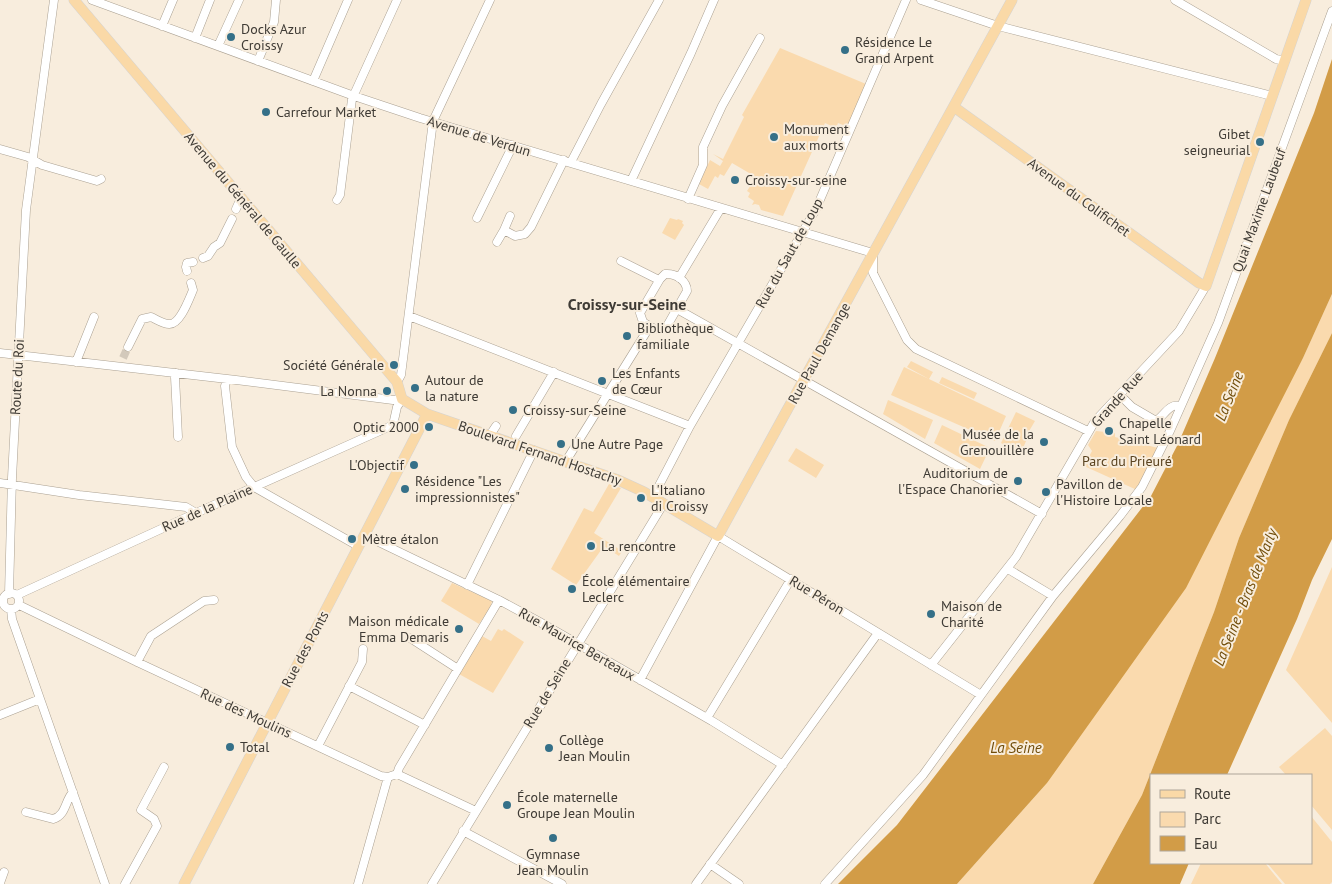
<svg xmlns="http://www.w3.org/2000/svg" width="1332" height="884" font-family="'PT Sans',sans-serif">
<rect width="100%" height="100%" fill="#f8eddd"/>
<path fill="#fadaae" d="M780,48L866,84L848,127L838,123L836,128L825,123L783,216L761,210L759,205L755,204L752,205L754,201L748,197L750,193L747,191L756,177L732,163L724,176L720,174L718,178L715,176L708,189L699,184L710,160L720,166L723,161L713,154L723,159L744,117L742,115Z
M670,218L677,220L678,219L683,221L682,223L684,225L675,240L662,233Z
M1332,294V333L1289,420L1239,538L1214,612L1142,795L1093,884H957L1047,783L1303,358Z
M911,361L933,372L929,379L907,367Z
M904,367L1006,416L995,441L891,395Z
M942,377L977,393L974,399L939,383Z
M888,400L933,420L925,439L883,414Z
M1016,412L1035,421L1025,438L1026,441L1021,453L1001,443Z
M942,425L990,448L980,469L934,443Z
M1096,431L1115,433V437L1158,448L1137,490L1084,466L1092,451L1088,445Z
M796,448L824,465L816,478L788,461Z
M609,484L621,488L594,533L622,551L619,556L604,546L576,585L551,569L584,508L593,512Z
M1332,567V723L1286,670Z
M452,583L492,601L490,608L479,624L441,601Z
M498,629L502,631L504,629L524,642L493,693L459,674L482,636L491,641Z
M1325,728L1332,736V830L1311,805V775H1286L1279,767Z
M1311,816L1332,842V882L1330,884H1285L1267,863H1311Z
M1201,863H1265L1282,884H1191Z"/>
<path fill="#d29c47" d="M1332,59V294L1303,358L1186,588L1047,783L957,884H838L897,825L1151,496L1178,444L1215,358L1314,113Z
M1332,333V539L1312,580L1297,619L1227,775H1151V863H1189L1180,884H1093L1142,795L1214,612L1239,538L1289,420Z"/>
<g fill="none" stroke-linecap="round" stroke-linejoin="round">
<path stroke="#d3c9bb" stroke-width="8" stroke-dasharray="8 4" stroke-linecap="butt" d="M123,358L128,347"/>
<g stroke="#aba192" stroke-width="9">
<path id="minor" d="M92,0L354,96L420,118L873,253V273L907,340L916,349L1088,431
M921,0L998,26L1272,96
M1175,0L1276,59L1284,61
M162,26L173,0
M195,38L210,0
M218,46L239,0
M258,61L274,22L276,0
M313,81L348,0
M0,149L28,157L42,165L97,181L101,179
M571,162L601,104L659,0
M631,181L691,53L714,0
M688,199L703,165V147L722,106L760,38
M337,200L340,195L352,99L397,0
M236,209L241,198
M477,218L513,145
M504,230L510,216
M497,242L504,230L515,236L525,234L531,227L564,160
M203,258L208,256L214,247L220,243L232,219
M621,261L659,280
M187,271L186,267L187,263L193,262
M665,274C676,273 687,281 687,291L667,326C658,333 651,327 643,322L640,313L660,279Z
M679,278L721,208
M677,309L1042,514
M409,316L690,426
M128,347L142,319L151,317C156,319 163,324 169,324C180,325 189,299 193,290L191,283
M0,353L236,380L393,400L402,399
M76,362L94,317
M176,373L175,377L178,437
M227,379L225,386L232,447L246,477L254,487L358,546
M397,382L401,375L433,121L490,0
M1120,395L1132,407L1156,421C1164,416 1169,403 1180,406
M490,435L496,426
M516,436L554,372
M566,461L650,326
M0,483L79,495L186,507L196,513
M653,497L690,426L816,209L906,0
M364,535L499,600L538,621L712,721L783,765
M1008,569L1053,596
M467,585L534,450
M3 601a8 8 0 1 1 16 0a8 8 0 1 1-16 0Z
M9,594L12,478L26,210L54,0
M17,595L196,513L393,425L397,407L402,399
M19,605L137,662L381,776L388,777L397,774L476,811
M11,609L12,619L105,884
M410,638L458,669
M137,662L151,636L204,601L214,600
M931,665L1016,557L1095,421L1179,331L1206,286
M640,680L718,536L981,695
M349,686L425,725
M0,715L40,699
M707,718L791,579
M318,746L362,662L363,649
M397,774L399,768L499,600
M26,812L53,819C66,816 65,800 73,792
M463,831L562,884
M710,864L739,884
M0,883L4,872
M125,884L157,826L154,819L141,810L164,767
M358,884L388,777
M432,884L664,503
M696,884L878,633
M825,884L923,775L1053,596L1120,516L1142,487L1170,431L1218,323L1332,11"/>
</g>
<g stroke="#d5d4d3" stroke-width="11">
<path id="major" d="M74,0L397,382L402,399L427,414L618,480L644,492L718,536L1012,0
M954,107L1199,283L1206,286L1306,0
M184,884L427,414"/>
</g>
<use href="#minor" stroke="#fff" stroke-width="8"/>
<use href="#major" stroke="#fad9a7" stroke-width="10"/>
</g>
<g fill="#357088" stroke="#f8eddd" stroke-width="2">
<circle cx="231" cy="37" r="5"/>
<circle cx="845" cy="50" r="5"/>
<circle cx="266" cy="112" r="5"/>
<circle cx="774" cy="137" r="5"/>
<circle cx="1260" cy="142" r="5"/>
<circle cx="735" cy="180" r="5"/>
<circle cx="627" cy="336" r="5"/>
<circle cx="394" cy="365" r="5"/>
<circle cx="602" cy="381" r="5"/>
<circle cx="415" cy="388" r="5"/>
<circle cx="387" cy="391" r="5"/>
<circle cx="513" cy="410" r="5"/>
<circle cx="429" cy="427" r="5"/>
<circle cx="1109" cy="431" r="5"/>
<circle cx="1044" cy="442" r="5"/>
<circle cx="561" cy="444" r="5"/>
<circle cx="414" cy="465" r="5"/>
<circle cx="1018" cy="481" r="5"/>
<circle cx="405" cy="489" r="5"/>
<circle cx="1046" cy="492" r="5"/>
<circle cx="641" cy="498" r="5"/>
<circle cx="352" cy="539" r="5"/>
<circle cx="591" cy="546" r="5"/>
<circle cx="572" cy="589" r="5"/>
<circle cx="931" cy="614" r="5"/>
<circle cx="459" cy="629" r="5"/>
<circle cx="230" cy="747" r="5"/>
<circle cx="549" cy="748" r="5"/>
<circle cx="507" cy="805" r="5"/>
<circle cx="553" cy="838" r="5"/>
</g>
<g text-anchor="middle" dominant-baseline="central" stroke-width="4" stroke-linejoin="round" paint-order="stroke">
<g font-size="14" fill="#3f3b35" stroke="#f8eddd" text-anchor="start">
<text x="241" y="29">Docks Azur<tspan x="241" dy="16">Croissy</tspan></text>
<text x="855" y="42">Résidence Le<tspan x="855" dy="16">Grand Arpent</tspan></text>
<text x="276" y="112">Carrefour Market</text>
<text x="784" y="129">Monument<tspan x="784" dy="16">aux morts</tspan></text>
<text x="1250" y="134" text-anchor="end">Gibet<tspan x="1250" dy="16">seigneurial</tspan></text>
<text x="745" y="180">Croissy-sur-seine</text>
<text x="637" y="328">Bibliothèque<tspan x="637" dy="16">familiale</tspan></text>
<text x="384" y="365" text-anchor="end">Société Générale</text>
<text x="612" y="373">Les Enfants<tspan x="612" dy="16">de Cœur</tspan></text>
<text x="425" y="380">Autour de<tspan x="425" dy="16">la nature</tspan></text>
<text x="377" y="391" text-anchor="end">La Nonna</text>
<text x="523" y="410">Croissy-sur-Seine</text>
<text x="1119" y="423">Chapelle<tspan x="1119" dy="16">Saint Léonard</tspan></text>
<text x="419" y="427" text-anchor="end">Optic 2000</text>
<text x="1034" y="434" text-anchor="end">Musée de la<tspan x="1034" dy="16">Grenouillère</tspan></text>
<text x="571" y="444">Une Autre Page</text>
<text x="404" y="465" text-anchor="end">L'Objectif</text>
<text x="1008" y="473" text-anchor="end">Auditorium de<tspan x="1008" dy="16">l'Espace Chanorier</tspan></text>
<text x="415" y="481">Résidence "Les<tspan x="415" dy="16">impressionnistes"</tspan></text>
<text x="1056" y="484">Pavillon de<tspan x="1056" dy="16">l'Histoire Locale</tspan></text>
<text x="651" y="490">L'Italiano<tspan x="651" dy="16">di Croissy</tspan></text>
<text x="362" y="539">Mètre étalon</text>
<text x="601" y="546">La rencontre</text>
<text x="582" y="581">École élémentaire<tspan x="582" dy="16">Leclerc</tspan></text>
<text x="941" y="606">Maison de<tspan x="941" dy="16">Charité</tspan></text>
<text x="449" y="621" text-anchor="end">Maison médicale<tspan x="449" dy="16">Emma Demaris</tspan></text>
<text x="559" y="740">Collège<tspan x="559" dy="16">Jean Moulin</tspan></text>
<text x="240" y="747">Total</text>
<text x="517" y="797">École maternelle<tspan x="517" dy="16">Groupe Jean Moulin</tspan></text>
<text x="553" y="854" text-anchor="middle">Gymnase<tspan x="553" dy="16">Jean Moulin</tspan></text>
</g>
<g font-size="14" fill="#3f3b35" stroke="#f8eddd">
<text transform="translate(479 136) rotate(17)">Avenue de Verdun</text>
<text transform="translate(1079 197) rotate(36)">Avenue du Colifichet</text>
<text transform="translate(243 200) rotate(50)">Avenue du Général de Gaulle</text>
<text transform="translate(1259 210) rotate(-70)">Quai Maxime Laubeuf</text>
<text transform="translate(789 253) rotate(-61)">Rue du Saut de Loup</text>
<text transform="translate(819 353) rotate(-61)">Rue Paul Demange</text>
<text transform="translate(17 377) rotate(-87)">Route du Roi</text>
<text transform="translate(1117 399) rotate(-48)">Grande Rue</text>
<text transform="translate(540 453) rotate(19)">Boulevard Fernand Hostachy</text>
<text transform="translate(207 508) rotate(-24)">Rue de la Plaine</text>
<text transform="translate(817 595) rotate(31)">Rue Péron</text>
<text transform="translate(577 644) rotate(30)">Rue Maurice Berteaux</text>
<text transform="translate(305 649) rotate(-62)">Rue des Ponts</text>
<text transform="translate(547 693) rotate(-59)">Rue de Seine</text>
<text transform="translate(246 713) rotate(25)">Rue des Moulins</text>
</g>
<g font-size="14" fill="#5a4320" stroke="#f8eddd">
<text x="1127" y="461">Parc du Prieuré</text>
</g>
<g font-size="15" font-style="italic" fill="#714d0a" stroke="#f8eddd">
<text transform="translate(1229 396) rotate(-68)">La Seine</text>
<text transform="translate(1245 597) rotate(-68)">La Seine - Bras de Marly</text>
<text x="1016" y="747">La Seine</text>
</g>
<g font-size="16" font-weight="bold" fill="#3f3b35" stroke="#f8eddd">
<text x="627" y="304">Croissy-sur-Seine</text>
</g>
</g>
<rect x="1150" y="774" width="162" height="90" fill="#f8eddd" stroke="#aea69a"/>
<rect x="1160" y="790" width="25" height="8" fill="#fad9a7" stroke="#aea69a"/>
<text x="1194" y="799" font-size="15" fill="#3f3b35">Route</text>
<rect x="1160" y="812" width="25" height="15" fill="#fadaae" stroke="#aea69a"/>
<text x="1194" y="824" font-size="15" fill="#3f3b35">Parc</text>
<rect x="1160" y="836" width="25" height="15" fill="#d29c47" stroke="#aea69a"/>
<text x="1194" y="849" font-size="15" fill="#3f3b35">Eau</text>
</svg>
